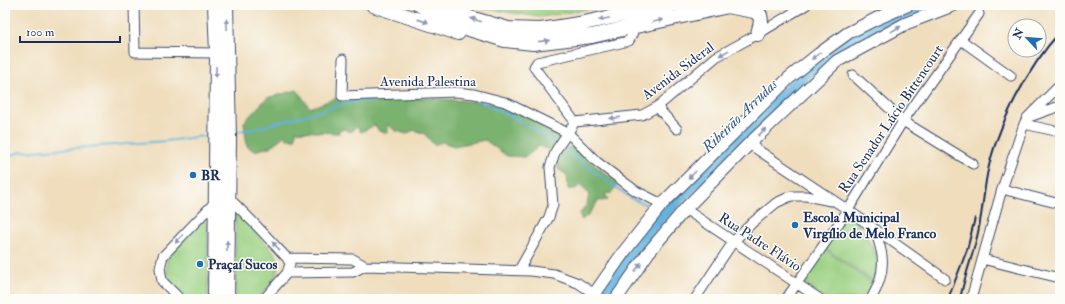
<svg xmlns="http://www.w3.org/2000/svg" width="1065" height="304" font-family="'IM FELL Double Pica',serif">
<rect width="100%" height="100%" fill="#fdfcf7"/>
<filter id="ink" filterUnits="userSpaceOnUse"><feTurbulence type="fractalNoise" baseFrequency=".025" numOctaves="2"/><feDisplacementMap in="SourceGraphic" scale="8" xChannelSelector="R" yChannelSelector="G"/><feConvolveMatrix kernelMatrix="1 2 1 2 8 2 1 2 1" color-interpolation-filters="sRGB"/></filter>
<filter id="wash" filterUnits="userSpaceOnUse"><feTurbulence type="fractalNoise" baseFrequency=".012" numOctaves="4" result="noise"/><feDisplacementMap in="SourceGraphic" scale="16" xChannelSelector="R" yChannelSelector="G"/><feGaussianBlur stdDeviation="0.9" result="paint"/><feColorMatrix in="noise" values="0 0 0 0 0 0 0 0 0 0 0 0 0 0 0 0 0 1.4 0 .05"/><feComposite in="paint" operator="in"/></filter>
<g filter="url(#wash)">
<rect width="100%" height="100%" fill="#efddbc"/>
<path fill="#9ad081" stroke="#5a8070" d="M464,5H613L540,17Z
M235,213H238L276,255C284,273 268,286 257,299H236Z
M847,213L854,217L879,258L874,282L825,248Z
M203,221L208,222V299H184L167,281V258Z
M824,249L874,284L868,299H825L802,282Z"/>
<path fill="#7bb26f" stroke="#4b7066" d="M297,90L310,108L336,98H431L498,104L540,122L561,139L552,151L539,146L526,157L507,156L485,140L454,146L442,142L434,145L425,134L414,130L406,134L394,130L388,124V133L379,131L375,125L361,132L357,127L354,128L351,132L343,129L338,131L339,133L296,131L295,139H287L285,135L270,147L254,151L247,146L244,122L267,98Z
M571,146L617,183L612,193L605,194L608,200L598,201L590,213L582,220L579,215L587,204L589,194L581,185L575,189H568L567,175L558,169L556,160L559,152Z"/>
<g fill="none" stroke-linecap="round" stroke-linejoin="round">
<path stroke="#62b3dd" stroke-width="2" d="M473,98L520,121L557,144
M234,132L254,129L353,102L412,98
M562,148L632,199L653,207
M5,157L21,152L166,141L212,135"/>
<path stroke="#62b3dd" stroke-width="12" d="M608,289C622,269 635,246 652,227C674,201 701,179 725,155C753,126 781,95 811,69C845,41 887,20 928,5"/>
</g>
</g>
<g filter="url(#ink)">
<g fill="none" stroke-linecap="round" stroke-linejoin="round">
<g stroke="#3b496c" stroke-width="11">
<path id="minor" d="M134,5L135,52L217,53
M961,40L1011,76
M343,59L342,96L456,92L474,94L505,102L568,133L597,162L621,180L636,191L662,204
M853,75L903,121L973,164
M657,107L677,129
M1029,117L1060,106
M575,122L534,67L537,62L629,41L636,26
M1024,124L1060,132
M749,144L848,210L945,279
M1002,189L1060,204
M228,197L254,223L287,258L290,264L287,273L264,299
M685,209L820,299
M287,258L353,259L365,266L531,271L554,274L578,283L602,299
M982,259L1060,278
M519,270L549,217L553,205L550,167L556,150L575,122L642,115L657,107L716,57L758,34L806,5
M287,273L353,272L365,266
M180,299L162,281L160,268L163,256L216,201
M695,299L733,242L752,223L776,203L791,196H806L831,201
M786,299L848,210L903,121L979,14
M871,299C878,287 884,271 882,256C881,247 877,238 875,229
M971,299L1002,189L1024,124L1027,118L1060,85"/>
</g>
<g stroke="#3b496c" stroke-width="14">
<path id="major" d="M591,299L623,253L662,204L789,78L819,54L848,33L876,19L908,5
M616,299L648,253L685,209L749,144L837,61L907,23L954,5"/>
</g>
<g stroke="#3b496c" stroke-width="16">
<path id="highway" d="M215,5L217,53L215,299
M226,5L229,137L227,299
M373,5L458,33
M420,5L438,15L466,28L505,40L533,43L592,36L636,26L733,5
M441,5L470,18L508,29L541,30L579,24L669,5
M727,6L754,11L760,15L761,22L758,34"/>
</g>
<use href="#minor" stroke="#fff" stroke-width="9"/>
<use href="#major" stroke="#fff" stroke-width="12"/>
<use href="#highway" stroke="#fff" stroke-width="14"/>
<path stroke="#1b2f5e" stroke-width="2" d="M948,299L967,250L975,218
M960,299C964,279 971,260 976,241C982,219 983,196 987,175C996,128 1028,67 1060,32"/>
</g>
<defs><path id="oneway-solid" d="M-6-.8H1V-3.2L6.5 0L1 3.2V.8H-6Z"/></defs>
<g fill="#8d97ae">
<use href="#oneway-solid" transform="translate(604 19) rotate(168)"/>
<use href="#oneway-solid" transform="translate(476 20) rotate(-163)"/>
<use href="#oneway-solid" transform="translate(423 21) rotate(18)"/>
<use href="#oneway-solid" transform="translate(658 21) rotate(-12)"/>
<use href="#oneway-solid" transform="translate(227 24) rotate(-91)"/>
<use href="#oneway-solid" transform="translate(896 29) rotate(-29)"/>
<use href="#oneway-solid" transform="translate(544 41) rotate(-6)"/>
<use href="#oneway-solid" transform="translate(724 53) rotate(151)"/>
<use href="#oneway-solid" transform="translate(816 56) rotate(141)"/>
<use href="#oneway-solid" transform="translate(216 72) rotate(91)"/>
<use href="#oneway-solid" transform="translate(615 118) rotate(173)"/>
<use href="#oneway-solid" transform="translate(762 132) rotate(-44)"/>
<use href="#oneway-solid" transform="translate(692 175) rotate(135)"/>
<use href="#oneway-solid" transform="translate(179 239) rotate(133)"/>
<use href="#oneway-solid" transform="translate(227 246) rotate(-89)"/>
<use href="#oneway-solid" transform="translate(276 246) rotate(-133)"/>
<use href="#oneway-solid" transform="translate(638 267) rotate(-55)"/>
</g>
</g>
<g fill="#1f6fb2" stroke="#fdfcf7" stroke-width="1.5">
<circle cx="193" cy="175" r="4"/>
<circle cx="795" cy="225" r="4"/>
<circle cx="200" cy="264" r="4"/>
</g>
<g text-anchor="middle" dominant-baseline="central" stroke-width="3" stroke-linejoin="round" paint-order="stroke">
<g font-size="14" fill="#1b2f5e" stroke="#fdfcf7">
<text transform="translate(678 71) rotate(-37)">Avenida Sideral</text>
<text x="428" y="81">Avenida Palestina</text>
<text transform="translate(891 119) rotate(-56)">Rua Senador Lúcio Bittencourt</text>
<text transform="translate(760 242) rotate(33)">Rua Padre Flávio</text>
</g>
<g font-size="14" font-weight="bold" fill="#1b2f5e" stroke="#fdfcf7" text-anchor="start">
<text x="201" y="175">BR</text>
<text x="803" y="217">Escola Municipal<tspan x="803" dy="16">Virgílio de Melo Franco</tspan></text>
<text x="208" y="264">Praçaí Sucos</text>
</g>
<g font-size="15" font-style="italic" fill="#345d8a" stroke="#fdfcf7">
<text transform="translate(740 116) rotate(-44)">Ribeirão Arrudas</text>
</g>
</g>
<rect width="1065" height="304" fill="none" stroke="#fdfcf7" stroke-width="20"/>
<g transform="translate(1027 38) rotate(296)"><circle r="19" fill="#fdfcf7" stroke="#a3aaba"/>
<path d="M0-3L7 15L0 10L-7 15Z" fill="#1f6fb2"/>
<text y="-6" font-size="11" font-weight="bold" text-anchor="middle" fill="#1b2f5e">N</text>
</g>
<path d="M20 36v6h100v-6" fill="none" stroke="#1b2f5e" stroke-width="2"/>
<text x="26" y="36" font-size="12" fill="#1b2f5e" stroke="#fdfcf7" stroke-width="3" paint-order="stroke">100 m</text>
</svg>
